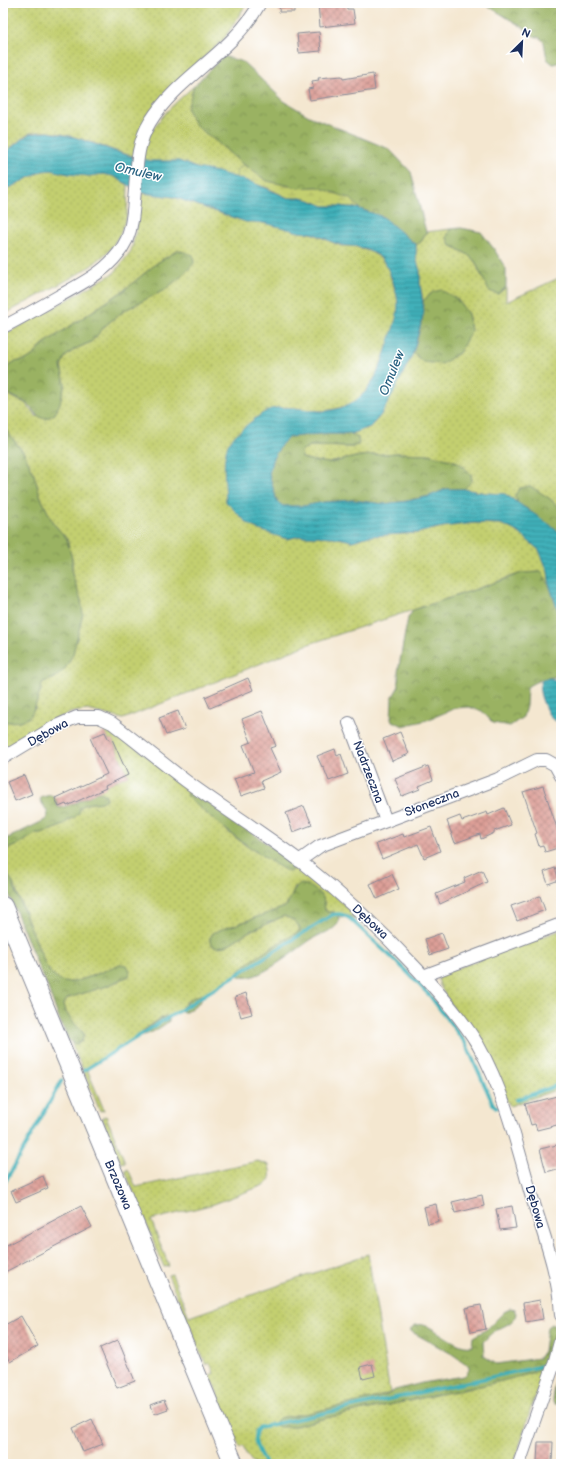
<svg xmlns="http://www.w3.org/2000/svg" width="564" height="1467" font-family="'Balsamiq Sans',sans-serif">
<defs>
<pattern id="grass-dots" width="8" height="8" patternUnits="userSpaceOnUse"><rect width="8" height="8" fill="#c3cf70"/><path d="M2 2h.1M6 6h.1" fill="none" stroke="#a7b263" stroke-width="1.8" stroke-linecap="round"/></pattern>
<pattern id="forest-crowns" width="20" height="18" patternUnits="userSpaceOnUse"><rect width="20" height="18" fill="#9ab262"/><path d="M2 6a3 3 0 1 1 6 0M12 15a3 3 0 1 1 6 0" fill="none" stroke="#7d9154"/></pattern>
<pattern id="wetland-marsh" width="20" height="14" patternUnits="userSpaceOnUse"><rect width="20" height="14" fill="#c3cf70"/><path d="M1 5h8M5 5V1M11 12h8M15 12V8" fill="none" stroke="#a7b263"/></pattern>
<pattern id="water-rules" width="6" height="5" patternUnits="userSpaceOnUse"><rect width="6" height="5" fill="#40b0b9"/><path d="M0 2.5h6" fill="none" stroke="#35909a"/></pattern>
<pattern id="building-cross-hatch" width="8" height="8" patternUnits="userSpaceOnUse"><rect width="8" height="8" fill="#dd9f97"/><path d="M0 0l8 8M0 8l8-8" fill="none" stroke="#b2827e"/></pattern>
</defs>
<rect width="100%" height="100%" fill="#fff"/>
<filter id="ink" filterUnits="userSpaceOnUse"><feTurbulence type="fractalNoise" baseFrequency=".025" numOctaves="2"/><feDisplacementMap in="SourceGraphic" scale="8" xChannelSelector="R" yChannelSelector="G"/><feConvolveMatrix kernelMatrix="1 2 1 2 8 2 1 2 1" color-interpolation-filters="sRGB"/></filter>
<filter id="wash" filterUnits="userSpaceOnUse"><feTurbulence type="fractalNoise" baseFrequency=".012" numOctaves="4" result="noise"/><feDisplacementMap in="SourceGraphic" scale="16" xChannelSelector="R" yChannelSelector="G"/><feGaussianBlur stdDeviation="0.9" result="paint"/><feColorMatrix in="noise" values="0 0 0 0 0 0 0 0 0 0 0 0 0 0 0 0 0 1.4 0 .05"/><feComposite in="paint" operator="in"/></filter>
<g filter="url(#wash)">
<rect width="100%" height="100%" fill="#f4e7d0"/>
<path fill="url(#grass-dots)" stroke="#6f7f67" d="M3,3H247L224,39L180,80L133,156C104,149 59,126 30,133C23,136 10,149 3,154Z
M194,86L188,109L217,142L244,165L237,170V178L196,168L179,161H152L142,159C145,128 173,105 194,86Z
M51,170L69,174L89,176L103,174L113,176L128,185L127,216L120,234L110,250L91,266L71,278L3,315V191L42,171Z
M143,193L174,197L246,222L255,221L290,228L300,232L311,233L341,246H354L373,253L382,259L388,269L397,296L399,308L395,327L376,376L364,394L350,405L335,409L322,411L295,408H283L226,452L225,469L226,502L247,523L287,539L299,536H317L334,537L352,541L369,536L417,533L442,527L474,523L501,524L518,532L539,550L548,571L550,587L542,572L522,573L471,591L309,644L123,719L88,710L73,712L50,721L3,751V722L14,721L35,709L37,697L43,682L55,678L81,600L72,574V559L67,539L53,523L41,498L33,472L24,453L8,433L3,424V389L12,397L25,403L37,417L65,384L61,366L65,357L75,349L91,342L107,324L125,310L166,289L178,250L157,263L123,291L42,345L35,354L26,360L14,362L3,371V335L39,316L114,273L131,251L137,227L140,196Z
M450,229L447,237L450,245L467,254L475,261L481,275L498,294L506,287V302L561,277V509L549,498L515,494L518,504L505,494L486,493L464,489L472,481L471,474L458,462L428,454L397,453L360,456L329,463L314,461L302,458L301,451L310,446L353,447L358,438L351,434L370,427L380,416L413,353L423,362L471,331L468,314L457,299L433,292L423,301L420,284V271L416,258V245L421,242L426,232Z
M101,723L107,725L188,788L228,832L248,847L288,871L293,867L292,864L329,891L357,916L354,919L350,916L339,917L334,912H327L324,907V901L295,887L289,902L285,907L213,933L210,938V942L226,946L248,932L284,916C291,919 299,922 300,931L274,946L241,968L238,972L239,974L203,996L200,995L186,1002L181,1010L169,1018L165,1016C157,1021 148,1025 142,1032V1035L87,1069L104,1110L100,1111L71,1042L76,1044L82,1041L84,1034C76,1024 67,1018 63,1005L68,998L107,986L129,976L120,964C109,969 75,985 64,982C55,980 51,974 46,966L12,881L5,871L3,872V851L17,845L37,833H43L64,825L68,820L74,818L79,813L80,808L85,804L101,802L103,793L97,792L105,786L128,775L112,739L109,740Z
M561,930V1088L510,1106L440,986L438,978L441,974Z
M106,1116L125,1162L121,1163L102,1118Z
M258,1161L269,1165C271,1174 272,1180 264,1185L214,1204L151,1220L169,1266L164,1267L125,1171L128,1169L136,1187Z
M368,1254L390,1393L371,1399L309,1413L279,1418L291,1427L330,1417L418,1399L436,1394L459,1391L521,1376L542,1370L549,1362L532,1405L514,1464H254L246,1454L243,1446L240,1448L210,1375L214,1373L210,1363L206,1365L168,1275L172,1274L189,1317Z
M561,1359V1370L552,1399L555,1380Z"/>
<path fill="url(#forest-crowns)" stroke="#5a7060" d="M483,3H560L561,62L553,64L547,59L544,42L540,38L534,36L524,28Z
M223,56L243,62L284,101L309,116L389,149L411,172L426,232L421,242L416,245L383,217L360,209L350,199L318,187L298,188L267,181L241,163L217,142L195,125L187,109L194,86Z
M461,228L481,232L494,249L506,269V287L498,294L489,291L475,261L467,254L450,245L447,237L450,229Z
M178,250L193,255L194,263L183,275L166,289L125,310L107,324L91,342L75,349L65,357L61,366L65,384L60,403L55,414L45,419C34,416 34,409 26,403C19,399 11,396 4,391L3,371L14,362L26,360L35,354L42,345L123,291L157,263Z
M441,290L457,299L468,314L471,331L459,353L442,364L423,362L413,353C418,336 424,319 423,301L433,292Z
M3,424L8,433L24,453L33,472L41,498L53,523L67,539L72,559V574L81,600L83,614L73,654L65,669L55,678L43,682C40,691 35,712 28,718C22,722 10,722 3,722Z
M319,434H351L358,438L359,444L353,447L310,446L301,451L302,458L314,461L329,463L360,456L397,453L428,454L458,462L471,474L472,481L464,489H446L430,496L407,501L384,504L353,500L324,502L304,506H283L277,502L269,474L272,460L281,445L289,437Z
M530,486L549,498L561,509V533L518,504L515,495L520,488Z
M542,572L550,587L561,620V677C549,676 537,680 527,687L526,706L523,717L510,726L493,723L482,711L469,707L456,708L427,720L403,726L391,720L392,698L399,686L398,672L404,638L408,618L413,610L471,591L522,573Z
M189,791L193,792C207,801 291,858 293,867L291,871L288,872C250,849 219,826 187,796V793Z
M97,792L103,793L106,795V799L101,802L85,804L80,808L79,813L74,818L68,820L64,825L43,833H37L17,845L3,851V838H8L45,820L48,816L47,811L40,800L42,797L51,795L55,798L58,807L61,808L77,802Z
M4,871L7,873L12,881L46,966C51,974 55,979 64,982C75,985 109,969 120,964L127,965L130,971L129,976L107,986L68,998L63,1005C67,1018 76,1024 84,1034L82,1041L76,1044L69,1041L59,1019L47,985L39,969L3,879V872Z
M301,884C311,885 316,891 323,897L325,910L327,912H334C338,916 341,920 337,925C331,932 320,934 312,939C299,947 254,986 239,976L238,972L241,968L274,946L300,931C299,922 291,919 284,916L248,932L226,946L217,947L213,946L210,942V938L213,933L222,929L235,925L285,907C292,898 292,889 301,884Z
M200,995L203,996L201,1001L186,1012H182V1007L193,997Z
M165,1016L169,1018V1021C165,1025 148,1036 142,1035V1032L144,1030Z
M510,1309L514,1310L516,1313C515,1324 502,1326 495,1331C490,1334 487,1338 483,1342L484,1356L496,1364L539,1358L544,1351L547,1327L551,1324L555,1326L557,1330L549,1362L545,1368L521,1376L494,1383L330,1417L291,1427H279L276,1425V1421L279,1418L309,1413L371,1399L387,1395L395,1390L422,1383L464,1376C467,1373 470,1371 469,1366L452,1354L412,1332L410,1330C423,1310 452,1351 472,1346L473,1337L487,1329L504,1312Z
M561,1370V1405L554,1404L552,1399Z"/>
<path fill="url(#wetland-marsh)" stroke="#6f7f67" d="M244,165L267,181L298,188L318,187L351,199L360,209L341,206H324L310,200L300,198H288L270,189L237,178V170Z"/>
<path fill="url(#water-rules)" stroke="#2e708c" d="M48,132L74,137L123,154L142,159L152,161H179L196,168L218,172L254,183L288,198H300L310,200L324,206H341L360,209L383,217L416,245V258L420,271V284L424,312L413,353L392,396L380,416L370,427L351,434H319L289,437L281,445L272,460L269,474L277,502L283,506H304L324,502L353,500L384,504L407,501L430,496L446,489H464L486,493L505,494L556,529L561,534V620L550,587L548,571L539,550L518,532L501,524L474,523L442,527L417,533L369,536L352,541L334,537L317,536H299L287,539L259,530L247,523L226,502C226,485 220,454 231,440C236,433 263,411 271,409C286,405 304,410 319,411C325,412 332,410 337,409C369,401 379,372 388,344C398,313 403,306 390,274C388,269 385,262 381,258C375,252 360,246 351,246C334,246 326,237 311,233C307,232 303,233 299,232C282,228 264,221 246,222L174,197L143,193L113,176L103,174L89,176L69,174L51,170L42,171L3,191V154L29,134Z
M549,678L557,680L561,684V722C558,722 555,721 552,719C547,714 538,693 540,686C540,684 541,682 542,680Z"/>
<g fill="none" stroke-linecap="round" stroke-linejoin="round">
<path stroke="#40b0b9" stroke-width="3.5" d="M83,1071L332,915C339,913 343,914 349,918L406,971L430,996L466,1044L493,1104L496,1107H499
M516,1100L561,1084
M3,1186L62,1080
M265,1464C260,1453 248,1435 260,1427L547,1365"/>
</g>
<g id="blocks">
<path fill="url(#building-cross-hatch)" d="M280,3H294V12H279Z
M318,3H346L347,9H353L355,23L320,27Z
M319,32L321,51L299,53L297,34Z
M373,74L375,90L310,100L308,89L313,88L312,81L319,80L318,78L342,76L343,79Z
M248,678L253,690L210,708L205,697Z
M178,711L185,729L166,735L159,718Z
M262,711L276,746L270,748L281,772L261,781L264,788L241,796L234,779L254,772L243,745L251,742L242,719Z
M105,732L109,740L112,739L128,775L105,786L106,788L67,806L66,804L59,807L55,798L107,774L90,738Z
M400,732L409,754L392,761L383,739Z
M335,749L337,756L341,754L348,774L329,781L323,766L322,767L317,756Z
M428,766L433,780L419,786L420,789L402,796L395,779Z
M24,775L32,794L15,801L7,782Z
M543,786L561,840V847L545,852L543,845L539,846L535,834L537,833L523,792Z
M304,806L312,825L293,832L286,813Z
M504,808L511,825L494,831V833L481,839L480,834L455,843L447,821L460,816L462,821L487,812L488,815Z
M431,827L440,851L424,858L418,844L382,859L376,844L403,834L404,837Z
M555,868L559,880L548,884L544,872Z
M482,870L487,882L440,904L436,894L465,882L464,878Z
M392,874L399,889L377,899L370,884Z
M540,896L545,910L517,921L511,906Z
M442,933L448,949L430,955L425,939Z
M246,993L252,1014L241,1017L235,997Z
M561,1095V1124L537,1130L535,1124L531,1125L525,1104Z
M561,1144V1168L546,1172L540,1149Z
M43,1176L48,1188L16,1202L11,1191Z
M482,1195L484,1206L455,1213L452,1202Z
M436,1204L439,1221L428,1224L424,1207Z
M81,1206L92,1227L3,1273V1247Z
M512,1206L516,1228L500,1230L496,1209Z
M540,1300L543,1319L526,1322L523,1303Z
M481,1305L486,1329L471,1332L466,1308Z
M21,1316L38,1346L10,1362L3,1350V1326Z
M118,1340L135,1381L117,1388L100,1348Z
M372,1364L375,1376L363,1379L360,1367Z
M164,1400L168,1409L154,1414L151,1405Z
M92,1419L103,1444L83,1452L73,1428Z
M538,1442H553L552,1463L537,1462Z"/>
</g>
</g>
<g filter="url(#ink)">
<use href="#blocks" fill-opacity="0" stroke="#888b97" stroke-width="1"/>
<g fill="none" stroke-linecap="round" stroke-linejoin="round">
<g stroke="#888b97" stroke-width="14">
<path id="street" d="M3,327C23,317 42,306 61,295C87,281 114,267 127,239C132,227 133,214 134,201C137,174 135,146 150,122C178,76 233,53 260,3
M349,723L386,821
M3,758L56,726L77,717H99L112,723C137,742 161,762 186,781C223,808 263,833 300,861C342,894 381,930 417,969C439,993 461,1017 478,1045C504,1091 516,1141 530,1191C542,1231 559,1273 561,1315
M299,861L320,846L498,779L537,760H546L555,765L561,776
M423,976L561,924
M519,1464L554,1364L561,1338"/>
</g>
<g stroke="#888b97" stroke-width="20">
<path id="secondary" d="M3,906L234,1464"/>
</g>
<use href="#street" stroke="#fff" stroke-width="12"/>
<use href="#secondary" stroke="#fff" stroke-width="18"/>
</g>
</g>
<g text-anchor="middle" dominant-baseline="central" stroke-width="3" stroke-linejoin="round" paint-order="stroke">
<g font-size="12" fill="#1b2f5e" stroke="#fff">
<text transform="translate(48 733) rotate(-29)">Dębowa</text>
<text transform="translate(368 772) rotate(69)">Nadrzeczna</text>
<text transform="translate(432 803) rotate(-21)">Słoneczna</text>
<text transform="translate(370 922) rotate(43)">Dębowa</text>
<text transform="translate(118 1185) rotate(67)">Brzozowa</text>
<text transform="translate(535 1207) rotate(74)">Dębowa</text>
</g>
<g font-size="13" font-style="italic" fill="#2a6382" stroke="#fff">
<text transform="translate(138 172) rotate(13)">Omulew</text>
<text transform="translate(392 373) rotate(-68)">Omulew</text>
</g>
</g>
<rect width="564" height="1467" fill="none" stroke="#fff" stroke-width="16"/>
<g transform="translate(522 42) rotate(24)" stroke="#ffffff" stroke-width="3" paint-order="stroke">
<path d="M0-3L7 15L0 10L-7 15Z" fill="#1b2f5e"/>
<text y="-6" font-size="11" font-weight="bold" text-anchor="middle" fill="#1b2f5e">N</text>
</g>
</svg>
